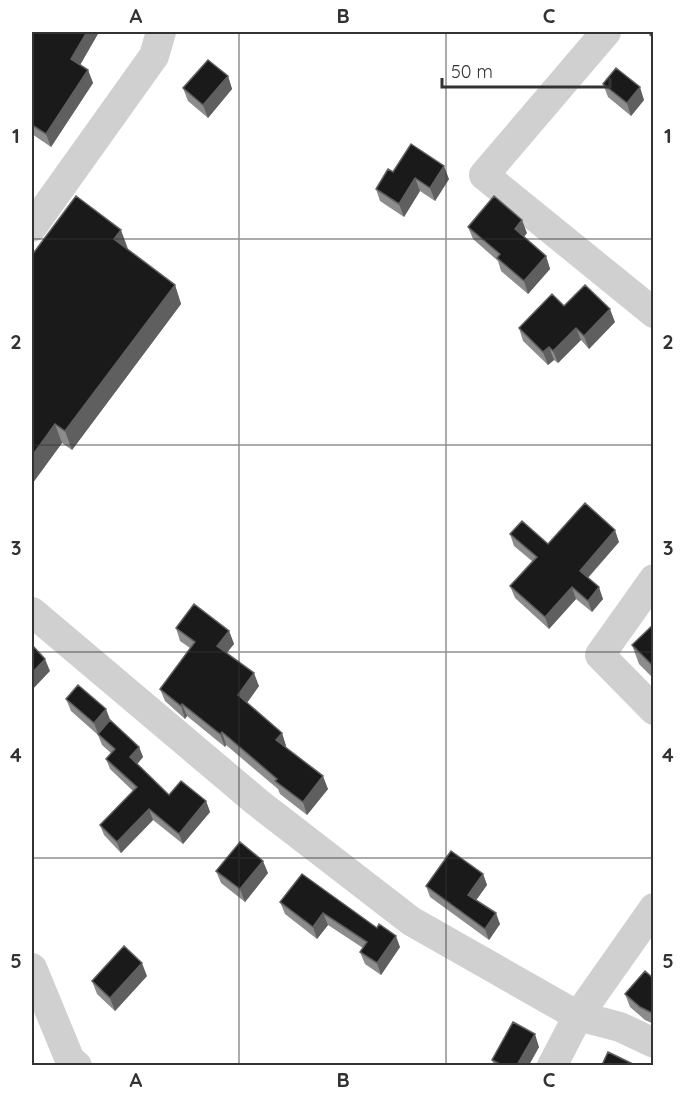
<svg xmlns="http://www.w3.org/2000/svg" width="685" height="1097" font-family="Quicksand,sans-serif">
<rect width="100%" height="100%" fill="#fff"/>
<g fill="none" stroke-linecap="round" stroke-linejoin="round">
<path stroke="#d0d0d0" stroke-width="30" d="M606,32L484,175L654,313
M32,227L154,56L161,32
M654,579L600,655L654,710
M32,612L257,802L411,921L578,1016L620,1027L654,1043
M32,968L70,1060L77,1066
M552,1066L578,1016L654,908"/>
</g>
<path fill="#8c8c8c" d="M32,32H99L80,65L88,70L93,83L51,147L32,134Z
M228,76L232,89L208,118L188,101L183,88Z
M603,84L644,100L631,116L608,97Z
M393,172L449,179L435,201L420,191L404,217L380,201L376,189Z
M468,227L527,233L524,237L546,256L550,269L528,294L501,271L498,261L473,239Z
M128,249L127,250L175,285L181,304L72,450L62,443L32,484V255Z
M564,306L615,322L589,349L581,340L558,363L554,360L548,365L523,341L519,328Z
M510,534L548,544L619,542L588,578L603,599L592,612L576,599L549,629L515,598L510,586L532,561L514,546Z
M654,624V679L639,664L632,645Z
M176,628L229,631L234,644L226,653L259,686L247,703L282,733L286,746V747L328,789L307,815L280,794L278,789L226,745L225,747L187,716L185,719L165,701L160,689L190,648L180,641Z
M66,699L111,721L139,747L143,757L137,764L169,795L206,801L210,812L183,844L153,820L121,853L104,835L100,825L133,791L110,769L106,759L111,753L102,745L98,735L71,711Z
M216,871L268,873L245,902L221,883Z
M302,874L400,947L381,975L365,964L360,952L363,948L328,925L317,939L285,914L280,902Z
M483,874L487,885L476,900L500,924L489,940L430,897L426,886Z
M147,976L115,1011L97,994L92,981Z
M654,979V1024L645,1020L630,1007L625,994Z
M539,1047L529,1065H494L492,1060Z"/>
<path fill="#5f5f5f" d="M87,32H99L76,72L71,59Z
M88,70L93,83L51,147L46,134Z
M228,76L232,89L208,118L203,105Z
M640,87L644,100L631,116L627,103Z
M444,166L449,179L435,201L430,188Z
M415,178L420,191L404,217L399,204Z
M522,220L527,233L519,242L515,229Z
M121,230L128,249L121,258L114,239Z
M546,256L550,269L528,294L524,281Z
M175,285L181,304L72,450L65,431Z
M610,309L615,322L589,349L584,336Z
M576,328L581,340L558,363L553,351Z
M549,347L554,360L548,365L543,352Z
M55,424L62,443L32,484V456Z
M615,530L619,542L584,582L580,571Z
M572,587L576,599L549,629L545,617Z
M599,587L603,599L592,612L588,601Z
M229,631L234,644L222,659L217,646Z
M45,659L50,671L32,690V673Z
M254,673L259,686L243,708L238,695Z
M182,704L187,716L185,719L181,706Z
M106,709L111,722L99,736L94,723Z
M222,732L226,745L225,747L220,734Z
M282,733L286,746L281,752L276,740Z
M139,747L143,757L134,768L130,757Z
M323,776L328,789L307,815L303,802Z
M206,801L210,812L183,844L179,834Z
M149,809L153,820L121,853L117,842Z
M263,861L268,873L245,902L240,889Z
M483,874L487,885L472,906L468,895Z
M323,913L328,925L317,939L313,927Z
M496,913L500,924L489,940L485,929Z
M396,936L400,947L381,975L377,963Z
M142,963L147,976L115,1011L110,998Z
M535,1034L539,1047L529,1065H517Z"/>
<path fill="#1a1a1a" stroke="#5f5f5f" stroke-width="1.5" d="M32,32H87L71,59L88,70L46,134L32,125Z
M653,32H654V38L650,35Z
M208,60L228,76L203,105L183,88Z
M616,68L640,87L627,103L603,84Z
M411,144L444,166L430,188L415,178L399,204L376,189L388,169L393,172Z
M76,196L121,230L114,239L175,285L65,431L55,424L32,456V255Z
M494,196L522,220L515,229L546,256L524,281L497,258L500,254L468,227Z
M585,285L610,309L584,336L576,328L553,351L549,347L543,352L519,328L552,294L564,306Z
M585,503L615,530L580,571L599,587L588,601L572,587L545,617L510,586L537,557L510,534L522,521L548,544Z
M194,604L229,631L217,646L254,673L238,695L282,733L276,740L323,776L303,802L275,781L277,779L222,732L220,734L182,704L181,706L160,689L195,642L176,628Z
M654,624V667L632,645Z
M32,645L45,659L32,673Z
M78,685L106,709L94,723L66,699Z
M110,720L139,747L130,757L169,795L181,781L206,801L179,834L149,809L117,842L100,825L137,787L106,759L115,749L98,734Z
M240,842L263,861L240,889L216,871Z
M451,851L483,874L468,895L496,913L485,929L426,886Z
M302,874L377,928L379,924L396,936L377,963L360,952L367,942L323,913L313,927L280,902Z
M124,946L142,963L110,998L92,981Z
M645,971L654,979V1014L640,1007L625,994Z
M513,1022L535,1034L517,1065H502L492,1060Z
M608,1052L635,1065H602Z"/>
<path fill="none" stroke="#333" stroke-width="1.5" stroke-opacity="0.55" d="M239,32V1066M446,32V1066M32,239H654M32,445H654M32,652H654M32,858H654"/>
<rect width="685" height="1097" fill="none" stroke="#ffffff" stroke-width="66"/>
<path d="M442 78v9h168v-9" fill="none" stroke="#333333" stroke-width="3"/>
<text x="451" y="78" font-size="18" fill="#333333" stroke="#ffffff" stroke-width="4.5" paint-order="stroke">50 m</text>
<rect x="33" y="33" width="619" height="1031" fill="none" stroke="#333" stroke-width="2"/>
<g font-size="20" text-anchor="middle" font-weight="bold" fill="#333">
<text x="136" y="23">A</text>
<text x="343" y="23">B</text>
<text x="549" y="23">C</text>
<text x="16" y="143">1</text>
<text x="668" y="143">1</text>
<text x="16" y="349">2</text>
<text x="668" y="349">2</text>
<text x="16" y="555">3</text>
<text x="668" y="555">3</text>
<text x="16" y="762">4</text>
<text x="668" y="762">4</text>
<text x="16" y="968">5</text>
<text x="668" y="968">5</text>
<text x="136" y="1087">A</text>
<text x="343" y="1087">B</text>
<text x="549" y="1087">C</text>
</g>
</svg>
